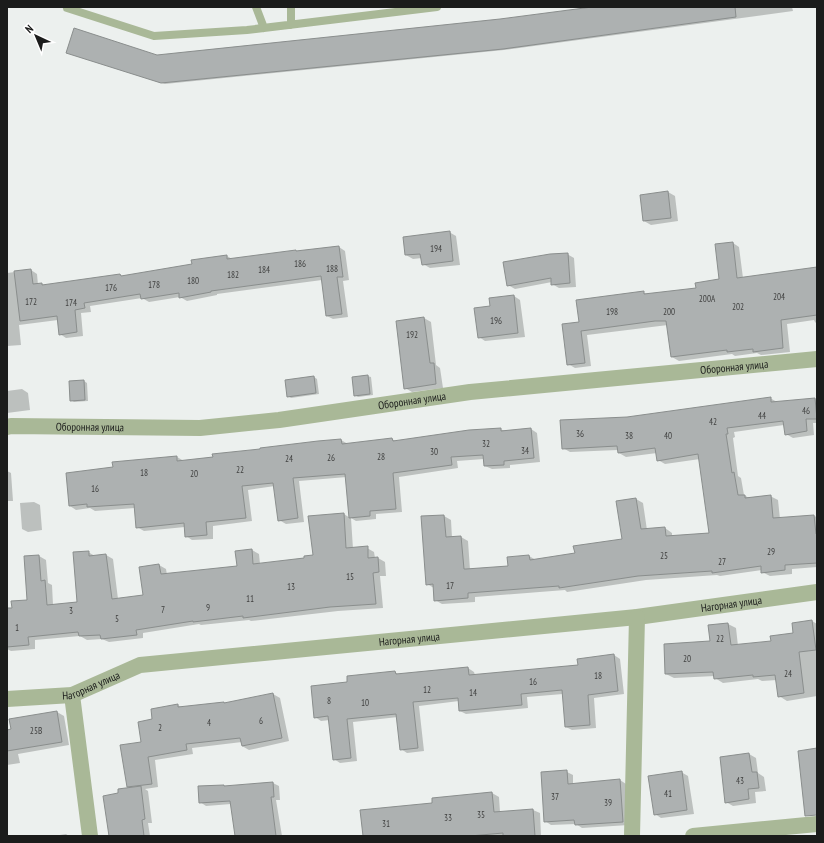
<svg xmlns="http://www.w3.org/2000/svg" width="824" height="843" font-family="'PT Sans Narrow',sans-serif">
<rect width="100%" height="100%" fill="#ecf0ee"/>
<path fill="#0003" d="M600,7H792L793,11L504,50L165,84L67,53L157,56L500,20Z
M668,192L675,196L678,221L651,225L644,221Z
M449,232L456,236L460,265L430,268L423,264L422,258L413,259L406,255Z
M733,243L739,247L743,278L817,269V324L815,322L814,320L787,324L790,352L761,355L757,353L735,356L732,354L679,361L672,357L668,325L587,335L591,366L575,368L568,364L580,322L644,293L648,295L697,289L720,280Z
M339,247L345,251L349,280L343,281L348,317L333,319L327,316L322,280L217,294V295L187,301L180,297L149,302L142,298L90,306L91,312L81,313L83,336L66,338L60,334L58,320L19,325L21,345L7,346V273L31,270L37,274L38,285L42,284L45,286L120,275L124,277L193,265L227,256L232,259Z
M567,254L574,258L576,287L559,288L552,284V282L515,289L508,285Z
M514,296L520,300L525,337L485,341L479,337L491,307Z
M424,318L431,322L436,365L440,368L443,388L412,392L405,388Z
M367,376L371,377L373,395L358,397L355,395Z
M314,377L317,379L319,394L291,398L288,396Z
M84,381L87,383L88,401L74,402L71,400Z
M22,389L28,393L30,410L7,413V391Z
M770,398L777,402L817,399V423H813L814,435L793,438L786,434L784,425L734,432L735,437L733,438L738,476L741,478L744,495L749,498L770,496L778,500L780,519L814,516L817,517V567L792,569V574L770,576L762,572V570L720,576L717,575L646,580L567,592L565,590L475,597V602L442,604L435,600L434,588L427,584L444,516L451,520L452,538L461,537L468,541L470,570L509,567L529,556L536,560L576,554L623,539L618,501L636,499L643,503L647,530L665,528L672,533V536L710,533L700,459L665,464L658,460L657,453L626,457L619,453L618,450L570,452L563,448L627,418Z
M500,429L505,431L531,429L537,433L540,462L510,465V468L492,469L485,466L484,459L457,461L458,468L399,477L402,512L376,514V519L356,521L351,518L353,549L367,548L374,552L375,558H378L385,562L386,576H380L383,608L338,611L251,621L249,620L201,625L199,624L143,633V638L109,642L102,639L87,640L80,636L35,640V649L11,651L7,649V609H13L28,601L39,556L46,560L48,583L52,585L53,605L78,603L88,552L95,556L106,555L113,559L118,599L145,596L159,565L166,569L167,575L238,567L252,550L259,554L260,564L306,558L314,556L344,514L350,518L347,477L299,481L304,522L286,524L279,520L275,486L248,490L252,521L213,526V539L192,540L186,536L185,527L144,531L137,527L135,508L95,511L90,508L76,510L70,506L114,468L177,457L184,461L341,440L348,444L392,439L397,442Z
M7,471L11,473L13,501H7Z
M34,502L40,505L42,530L28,532L22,529L20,503Z
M812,621L817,624V696L787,701L779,696L777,680L762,681L758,679L723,683L715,678V676L674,678L666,674L711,642L710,626L728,624L736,628L738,646L772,642L794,633L793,624Z
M614,655L620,659L624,694L594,698L596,728L572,730L566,727L563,694L527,697L528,708L466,714L460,711L459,701L419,706L424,751L407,753L401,749L398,717L353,722L357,761L340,763L334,759L330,720L321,721L315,717L348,683L395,672L399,675L468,668L474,672L475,675L579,665Z
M273,694L280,698L289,741L249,750L242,746V742L192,748L193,754L155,760L158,787L145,789L148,791L152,823H148L150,836H110L119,794L130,788L128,787L142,742L154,720L178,705L182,708L224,703L226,704Z
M57,712L64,716L69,745L18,754L20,763L7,765V731Z
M749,754L756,758L758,773L764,777L766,791L755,792L756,803L733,806L726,802Z
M567,772L573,775V784L620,780L626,784L629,825L582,828L576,824L551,825L545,821Z
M681,772L688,776L694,814L661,818L655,814Z
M273,783L279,786L280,800H276L282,836H236L231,804L206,806L200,802L224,786L226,787Z
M492,793L499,797L500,812L533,810L540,813L541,836H364L434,804L433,799Z
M66,834L69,836H53Z"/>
<path fill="#adb1b1" stroke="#8a8e8d" d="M592,7H735L736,17L503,49L161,83L66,53L74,28L157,55L500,19Z
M668,191L671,218L643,221L640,195Z
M450,231L453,261L422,265L420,254L405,255L403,237Z
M733,242L737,278L817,267V315L781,320L783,348L753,352V349L727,352V350L671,357L666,321H655L581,331L585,363L567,365L562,324L579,322L576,300L644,291V294L696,288L695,283L719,279L715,244Z
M339,246L343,277H337L342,314L326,316L321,276L211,291V292L179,298V293L141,299L140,294L84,303L85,308L75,310L77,332L59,335L57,316L20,321L14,271L31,269L33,284L42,283V285L120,274L121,276L192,264L191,260L227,255V259L296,250V251Z
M568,253L570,283L551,285V278L507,286L503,262L550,254Z
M514,295L518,333L478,338L474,308L490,306L489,298Z
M424,317L430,363H434L436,384L404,389L396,321Z
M368,375L370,394L354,396L352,377Z
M314,376L316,393L287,397L285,380Z
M84,380L85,400L70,401L69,381Z
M771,397V402L815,398L817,419H806L807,431L785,435L783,421L727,428L728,434H726L732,473L734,472L738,495H745V498L771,495L773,518L814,515L816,534H817V563L785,565V570L761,573V566L712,573V571L638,576L559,588V586L468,593V598L434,601L433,584L426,585L421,516L444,515L446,537L461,536L464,569H466L508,566L507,557L529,555L530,560L575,553L573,546L622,539L616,501L636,498L641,529L665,527L666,536L709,533L698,454L657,461L655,448L618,453L617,446L562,449L560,420L627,417Z
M501,428V431L531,428L534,458L504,461V465L484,466L483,455L451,457L452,465L393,473L396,509L370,511V516L349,518L345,474L293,478L298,518L278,521L273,483L242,486L246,518L206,522L207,535L185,537L184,523L136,528L134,504L87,507V504L69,506L66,473L113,467L112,462L177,456V461L213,457L212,454L260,449V448L318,441L341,439L342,444L392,438L393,441L469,430Z
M344,513L346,548L368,546V558L378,557L379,572L373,573L376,604L330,607L243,618V616L193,622V621L136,630L137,635L101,639L100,635L79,636L78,632L28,637L29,645L7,647V608H12L11,601L27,600L24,556L39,555L41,581L45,580L47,605L77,602L73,552L89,551V556L106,554L112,599L143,595L139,567L159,564L161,574L237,566L235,551L252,549L253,564L304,558V556L313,555L308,516Z
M812,620L816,650L799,652L804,693L778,697L775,675L753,677V675L714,679L713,672L665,674L664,644L710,641L708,625L728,623L731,645L771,641L770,636L793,633L792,623Z
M614,654L618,691L588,695L590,725L565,727L562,690L521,694L522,705L459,711L458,698L413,702L418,748L400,750L396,714L347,719L351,758L333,760L328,716L314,718L311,686L347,682V676L395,671L396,674L468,667L469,675L578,665L577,659Z
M273,693L282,738L242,746L240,738L186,744L187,750L148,757L152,784L127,787L120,745L141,742L138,722L152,719L151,709L178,704V707L224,702V703Z
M57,711L62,742L7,751V730L11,729L9,719Z
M817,748V815L805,816L798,751Z
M749,753L752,772H757L759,788L748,789L749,799L725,803L720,757Z
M567,770L568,784L620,779L623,822L575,825L574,820L544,822L541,772Z
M682,771L687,810L654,815L648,776Z
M273,782L274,797H271L276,836H235L230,801L199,803L198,786L224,785V786Z
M141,786L145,819L142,820L144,836H109L103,796L118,793V789Z
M492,792L494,812L533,809L535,836H503V833L470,836H363L360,810L432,803V798Z"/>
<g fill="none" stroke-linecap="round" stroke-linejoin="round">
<path stroke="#a9b897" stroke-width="8" d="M256,7L264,28
M291,7V25
M67,8L154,36L247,30L437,7"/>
<g stroke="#a9b897" stroke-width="16">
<path id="s1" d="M7,427L11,426L200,428L279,420L470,392L817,359"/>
<path d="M72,695L90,836"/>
<path id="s2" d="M7,699L72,695L140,665L637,617L817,592"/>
<path d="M632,836L637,617"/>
<path d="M693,836L817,824"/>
</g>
</g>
<g text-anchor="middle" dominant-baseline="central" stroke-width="3" stroke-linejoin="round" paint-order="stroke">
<g font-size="9" fill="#404140">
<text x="436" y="248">194</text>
<text x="300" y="263">186</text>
<text x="332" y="268">188</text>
<text x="264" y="269">184</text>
<text x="233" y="274">182</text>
<text x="193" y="280">180</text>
<text x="154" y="284">178</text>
<text x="111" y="287">176</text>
<text x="779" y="296">204</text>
<text x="707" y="298">200А</text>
<text x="31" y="301">172</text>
<text x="71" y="302">174</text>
<text x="738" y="306">202</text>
<text x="612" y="311">198</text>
<text x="669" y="311">200</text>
<text x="496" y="320">196</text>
<text x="412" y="334">192</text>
<text x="806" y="410">46</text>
<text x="762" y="415">44</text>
<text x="713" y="421">42</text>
<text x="580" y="433">36</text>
<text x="629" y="435">38</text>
<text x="668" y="435">40</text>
<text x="486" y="443">32</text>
<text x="525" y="450">34</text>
<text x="434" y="451">30</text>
<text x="381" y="456">28</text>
<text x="331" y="457">26</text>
<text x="289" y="458">24</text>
<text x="240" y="469">22</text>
<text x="144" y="472">18</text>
<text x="194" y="473">20</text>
<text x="95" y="488">16</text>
<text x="771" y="551">29</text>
<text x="664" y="555">25</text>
<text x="722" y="561">27</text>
<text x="350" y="576">15</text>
<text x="450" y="585">17</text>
<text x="291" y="586">13</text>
<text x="250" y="598">11</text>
<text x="208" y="607">9</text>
<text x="163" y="609">7</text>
<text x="71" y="610">3</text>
<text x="117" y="618">5</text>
<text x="17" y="627">1</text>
<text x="720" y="638">22</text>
<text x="687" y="658">20</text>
<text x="788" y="673">24</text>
<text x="598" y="675">18</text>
<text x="533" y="681">16</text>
<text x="427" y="689">12</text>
<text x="473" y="692">14</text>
<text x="329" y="700">8</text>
<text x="365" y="702">10</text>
<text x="261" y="720">6</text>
<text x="209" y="722">4</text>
<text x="160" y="727">2</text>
<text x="36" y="730">25В</text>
<text x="740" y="780">43</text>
<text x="668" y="793">41</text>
<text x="555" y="796">37</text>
<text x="608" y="802">39</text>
<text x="481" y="814">35</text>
<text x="448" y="817">33</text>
<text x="386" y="823">31</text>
</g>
<g font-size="11" fill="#1b1c1b" stroke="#fff">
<text stroke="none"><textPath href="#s1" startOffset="731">Оборонная улица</textPath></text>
<text stroke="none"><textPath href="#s1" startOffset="407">Оборонная улица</textPath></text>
<text stroke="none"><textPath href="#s1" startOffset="83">Оборонная улица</textPath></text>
<text stroke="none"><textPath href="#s2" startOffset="734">Нагорная улица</textPath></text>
<text stroke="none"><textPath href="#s2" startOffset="410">Нагорная улица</textPath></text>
<text stroke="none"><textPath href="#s2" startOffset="86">Нагорная улица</textPath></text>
</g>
</g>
<rect width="824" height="843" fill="none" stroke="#1b1c1b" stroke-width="16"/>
<g transform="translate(36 36) rotate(316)" stroke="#ffffff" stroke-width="3" paint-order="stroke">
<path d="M0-3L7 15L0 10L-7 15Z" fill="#1b1c1b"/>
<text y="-6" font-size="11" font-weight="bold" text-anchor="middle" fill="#1b1c1b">N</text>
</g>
</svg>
